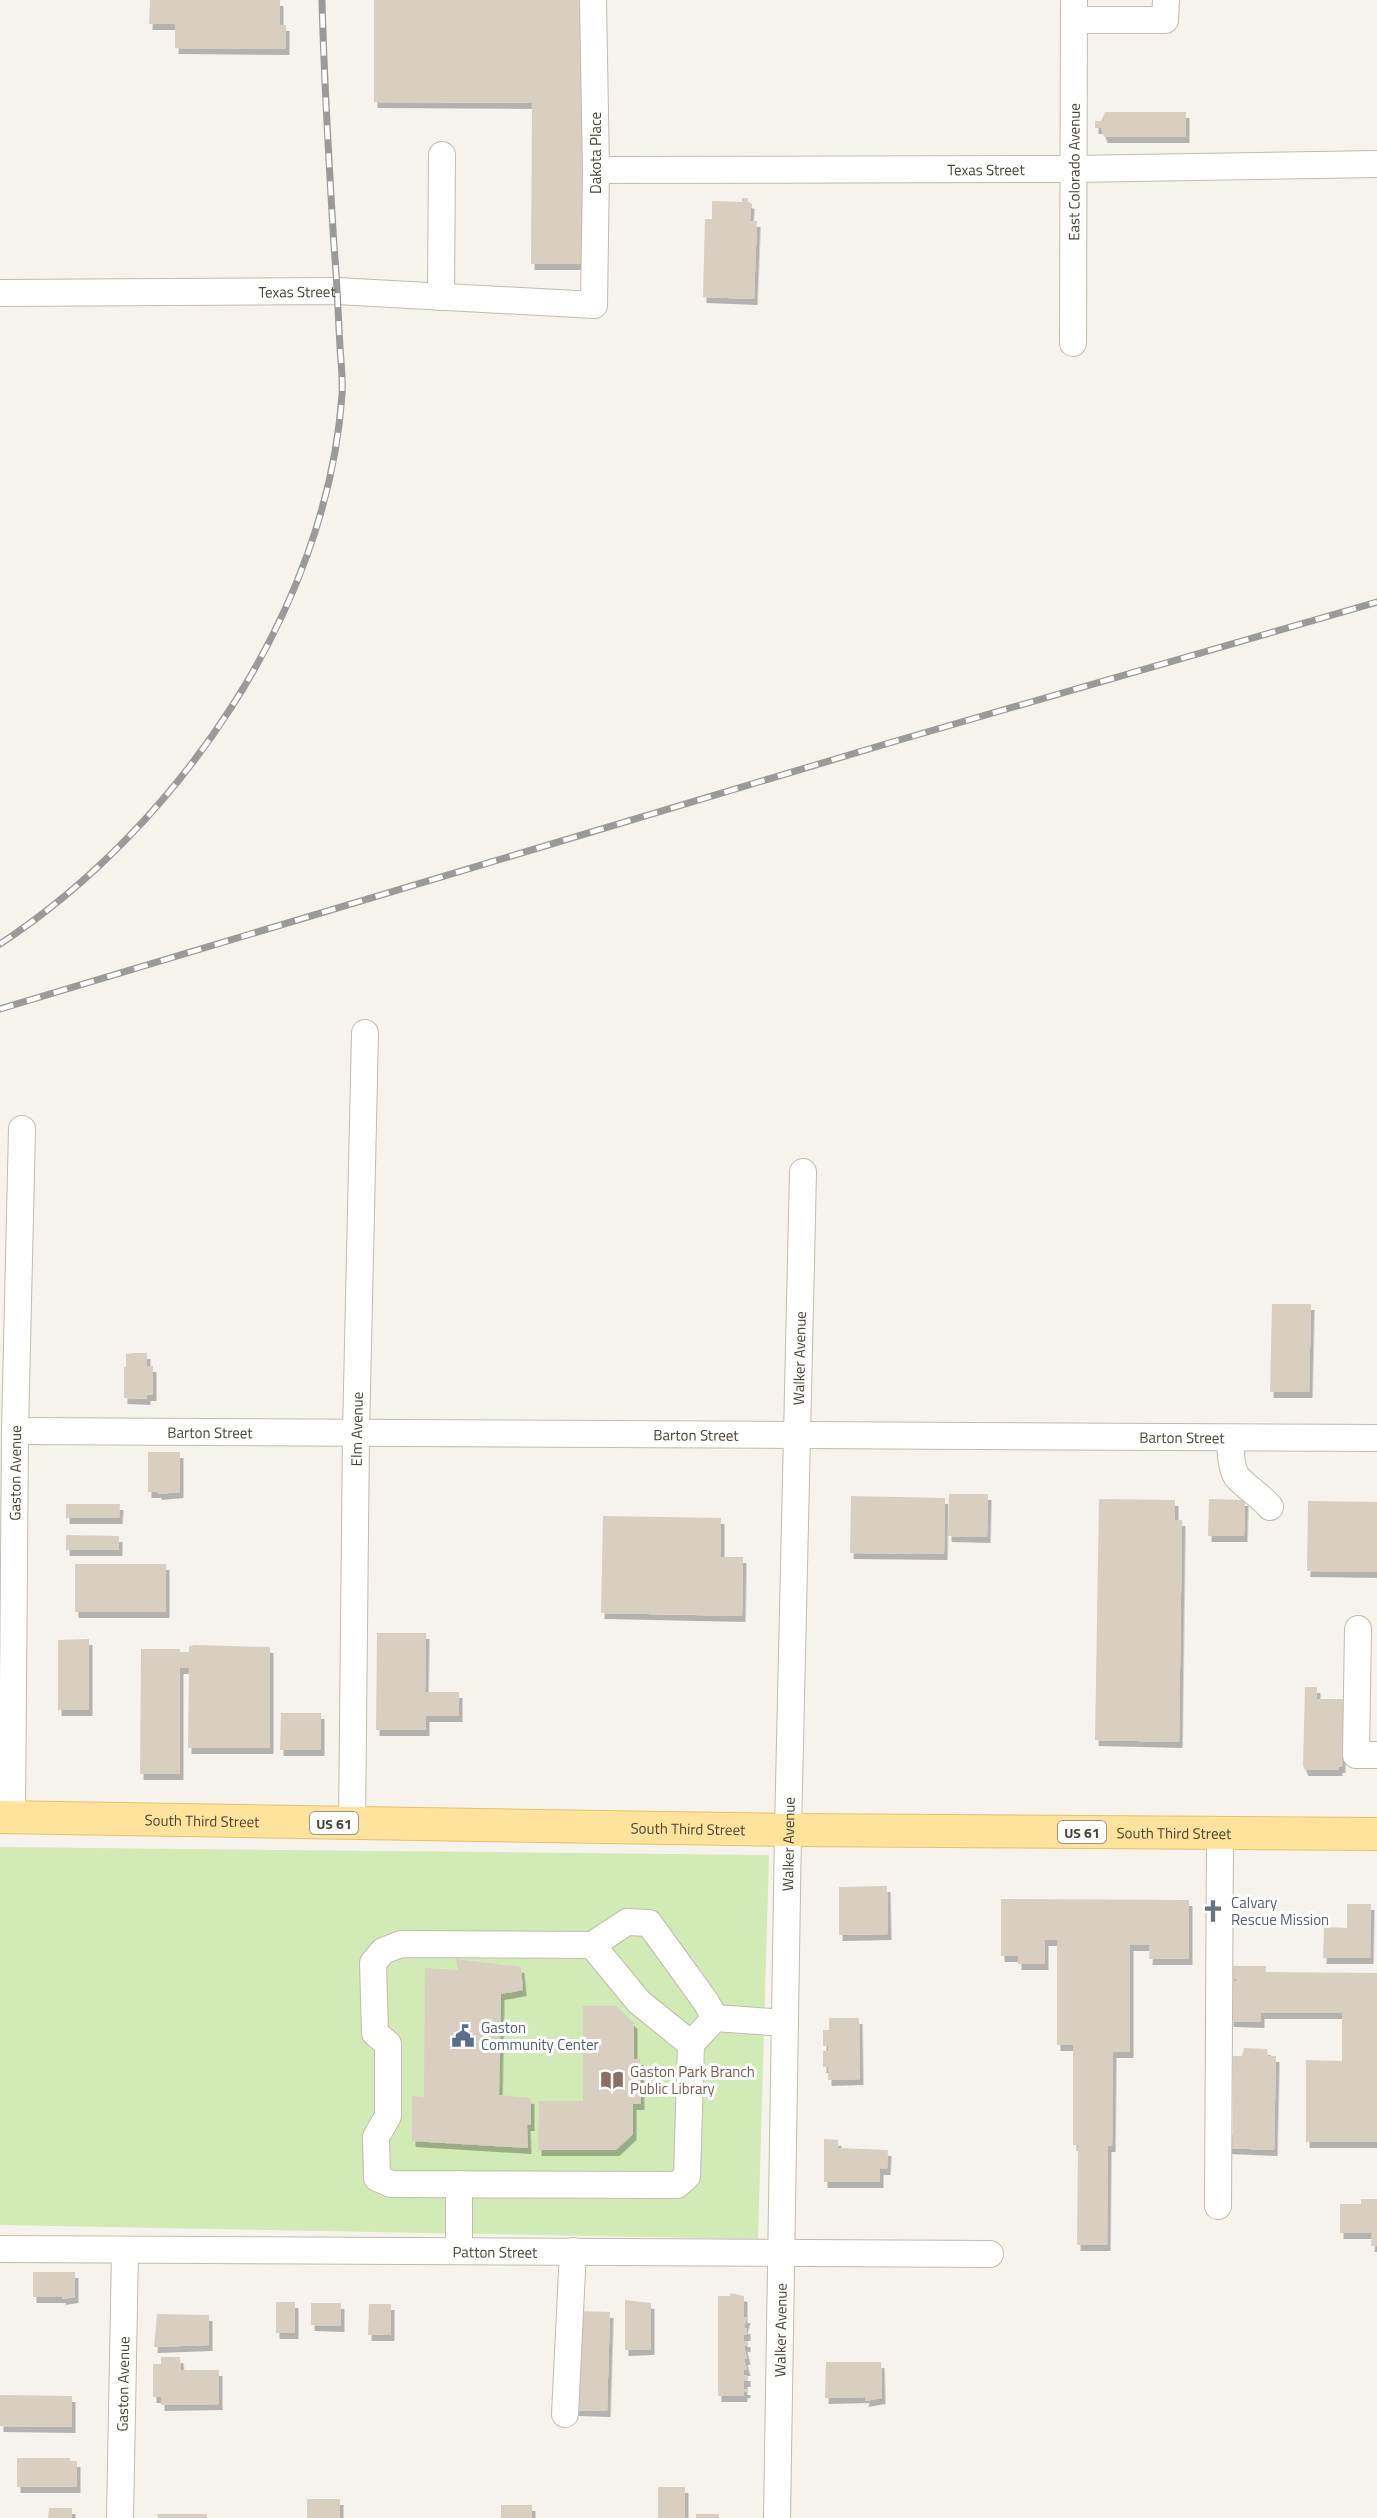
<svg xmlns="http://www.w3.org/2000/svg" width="1377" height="2518" font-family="'Titillium Web',sans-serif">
<defs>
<filter id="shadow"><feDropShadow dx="3.5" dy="6" stdDeviation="0" flood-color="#0004"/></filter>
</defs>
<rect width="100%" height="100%" fill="#f6f3ec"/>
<path fill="#d2eab5" d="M0,1847L769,1855L758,2239L0,2225Z"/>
<path fill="#d8cfc1" filter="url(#shadow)" d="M150,0H280V25H286V49L175,48V24H149Z
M374,0H583L586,264H531L532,103L374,102Z
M1105,112H1186V137H1104L1101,128H1095V121H1101Z
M742,198H748V202L751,203L750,221H757L754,299L703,297L705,219H712V201L742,202Z
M1272,1304H1311L1309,1392H1270Z
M134,1353H147V1366H153V1395H147V1399L124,1398V1367H126V1354Z
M148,1452H180V1492L158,1494V1492H148Z
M949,1494H988L987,1537L948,1536Z
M851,1496L945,1498L944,1554L850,1553Z
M1099,1499L1175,1500V1520H1182L1179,1742L1095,1740Z
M1209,1499L1245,1500L1244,1536H1208Z
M1308,1501L1377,1502V1572L1307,1571Z
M66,1504H120L119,1518H66Z
M603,1516L721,1518V1557H743L742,1616L601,1613Z
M66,1535L119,1536V1550H66Z
M75,1564H166V1612H75Z
M377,1633H426L425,1692H459V1716H426V1730H376Z
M89,1639V1710H58V1640Z
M195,1645L270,1647V1748H188L189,1668H180V1774H140L141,1649H180V1652H189V1646Z
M1305,1687H1317V1699H1343L1342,1767H1339V1770H1305L1303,1766Z
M281,1713H321V1750H280Z
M887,1886L888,1934L839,1935V1887Z
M1001,1899L1189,1900V1959H1149L1150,1945H1130V2052H1113L1112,2146H1108L1107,2245H1077L1078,2145H1073V2045H1057V1940H1045V1964H1018V1956H1001Z
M1347,1904H1371L1370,1958H1323L1324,1927L1347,1928Z
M456,1959L521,1967L523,1990L501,1994L499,2095L531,2098V2125H527L528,2148L412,2141V2096L424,2097L425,1968L458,1970Z
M1230,1966H1266V1972L1377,1973V2142H1306V2060L1342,2061V2013H1261V2022L1230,2021V1981H1236V1979H1230Z
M583,2006H616L634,2023V2059H640L641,2104H633V2134L616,2150H538L539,2101H583Z
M829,2018H859L860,2079L828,2080V2067H823V2051H828V2046H823V2030H829Z
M1244,2048L1267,2049L1268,2056H1276L1274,2150L1226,2148V2135H1233V2056H1242Z
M824,2139L838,2140V2148L888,2150L887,2169H880V2182H824Z
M1361,2199H1377V2246H1371L1372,2233H1340V2204H1361Z
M33,2272H75V2297L62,2299V2297H33Z
M730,2293L744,2296V2317H747L744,2328H747V2335H744V2341H747V2346H744L747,2359H744L747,2370H744V2375H747V2381H744V2389H747V2392H744V2396H718V2296H730Z
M625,2300L651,2303V2349L625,2350Z
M276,2302H295V2333H276Z
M311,2303H341V2326L311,2325Z
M369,2304H391V2335H368Z
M578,2311L610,2312L607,2411L575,2410Z
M157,2314L209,2315V2345L154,2347Z
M161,2357H180L181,2370H219V2404L161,2405V2397H153V2364H161Z
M826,2362H881L882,2398L865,2401L866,2397L825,2398Z
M0,2395L72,2396V2427L0,2426Z
M17,2458H70V2461H77V2487H17Z
M658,2487H685V2518H658Z
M307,2499H340V2518H307Z
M501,2505H532V2518H501Z
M49,2508H72V2518H48Z
M157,2514H207V2518H158Z
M696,2514H719V2518H696Z"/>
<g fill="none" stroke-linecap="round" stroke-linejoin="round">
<g stroke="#c2bbae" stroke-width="28">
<g id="minor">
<path d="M1074,20H1165L1166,0"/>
<path id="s1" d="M596,170L1073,169L1377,164"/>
<path id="s2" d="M0,293L337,291L594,305L596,170L593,0"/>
<path d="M441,297L442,155"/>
<path id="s3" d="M1073,343L1074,0"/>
<path id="s4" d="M15,1431L1377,1438"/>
<path d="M1230,1438C1231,1450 1230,1467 1237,1477C1247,1488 1260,1495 1270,1507"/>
<path d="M1358,1629L1356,1755H1377"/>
<path id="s5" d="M12,1817L15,1431L22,1129"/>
<path id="s6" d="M352,1823L356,1433L365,1033"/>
<path d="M592,1945L639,2002L691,2044"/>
<path d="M715,2018L691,2044L687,2176L677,2185L391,2184L377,2178L376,2137L388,2116V2044L375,2033L373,1963L383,1951L401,1944L592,1945L627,1922L649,1923L706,2002L715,2018L785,2023"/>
<path d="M459,2184V2251"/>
<path d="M1218,2206L1220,1833"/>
<path id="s7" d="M0,2249L990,2254"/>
<path d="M565,2414L573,2251"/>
<path id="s8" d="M120,2518L125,2251"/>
<path id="s9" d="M777,2518L788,1830L803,1172"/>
</g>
</g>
<g stroke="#e6c16a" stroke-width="34">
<g id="major">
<path id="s10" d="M0,1817L788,1830L1377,1834"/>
</g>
</g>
<use href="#minor" stroke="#fff" stroke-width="26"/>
<use href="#major" stroke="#ffe39c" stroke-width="32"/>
<g stroke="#9a9a9a" stroke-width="7">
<path id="rail" d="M0,944C177,828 327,610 342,395C343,379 341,363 340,347C338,313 337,279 334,246C329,164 324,82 322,0
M0,1009L889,743L1377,602"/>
</g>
<use href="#rail" stroke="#fff" stroke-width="4.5" stroke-dasharray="14" stroke-linecap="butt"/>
</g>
<defs>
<g id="church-bare" transform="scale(1.8)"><path d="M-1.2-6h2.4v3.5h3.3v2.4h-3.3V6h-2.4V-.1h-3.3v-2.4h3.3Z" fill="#6b7280" stroke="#fff" stroke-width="2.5" paint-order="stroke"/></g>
<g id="civic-bare" transform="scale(1.8)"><path d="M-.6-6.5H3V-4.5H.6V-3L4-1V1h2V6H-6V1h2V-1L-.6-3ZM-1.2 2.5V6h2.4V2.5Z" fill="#5c6f8a" stroke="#fff" stroke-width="2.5" paint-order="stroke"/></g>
<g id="library-bare" transform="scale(1.8)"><path d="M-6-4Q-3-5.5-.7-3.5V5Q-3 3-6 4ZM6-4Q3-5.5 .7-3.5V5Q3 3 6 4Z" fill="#8d6e63" stroke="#fff" stroke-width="2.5" paint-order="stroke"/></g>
</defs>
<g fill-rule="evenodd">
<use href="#church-bare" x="1213" y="1911"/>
<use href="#civic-bare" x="463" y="2036"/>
<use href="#library-bare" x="612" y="2080"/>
</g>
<g text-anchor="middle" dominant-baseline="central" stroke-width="6" stroke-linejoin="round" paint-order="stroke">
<g fill="#fff" stroke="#817c74" stroke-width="1.5">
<rect x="310" y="1812" width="48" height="22" rx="4.5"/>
<rect x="1058" y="1821" width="48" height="22" rx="4.5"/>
</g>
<g font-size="14" font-weight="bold" fill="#4b4439">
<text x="334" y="1823">US 61</text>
<text x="1082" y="1832">US 61</text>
</g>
<g font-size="15" fill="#4b4439" stroke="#fff">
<text transform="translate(595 153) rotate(-90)">Dakota Place</text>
<text stroke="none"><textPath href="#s1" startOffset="390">Texas Street</textPath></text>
<text stroke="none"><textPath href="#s3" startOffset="171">East Colorado Avenue</textPath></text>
<text stroke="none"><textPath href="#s2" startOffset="297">Texas Street</textPath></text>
<text stroke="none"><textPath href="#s9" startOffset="1160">Walker Avenue</textPath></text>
<text stroke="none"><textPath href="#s6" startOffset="394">Elm Avenue</textPath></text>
<text stroke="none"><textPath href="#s4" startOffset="195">Barton Street</textPath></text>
<text stroke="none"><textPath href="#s4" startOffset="681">Barton Street</textPath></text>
<text stroke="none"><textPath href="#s4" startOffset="1167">Barton Street</textPath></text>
<text stroke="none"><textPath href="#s5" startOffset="344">Gaston Avenue</textPath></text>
<text stroke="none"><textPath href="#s10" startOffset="202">South Third Street</textPath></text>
<text stroke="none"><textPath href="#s10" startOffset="688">South Third Street</textPath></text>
<text stroke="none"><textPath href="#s10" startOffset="1174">South Third Street</textPath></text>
<text stroke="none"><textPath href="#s9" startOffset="674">Walker Avenue</textPath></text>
<text stroke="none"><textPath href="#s7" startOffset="495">Patton Street</textPath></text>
<text stroke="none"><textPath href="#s9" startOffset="188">Walker Avenue</textPath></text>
<text stroke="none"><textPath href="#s8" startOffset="134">Gaston Avenue</textPath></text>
</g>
<g font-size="15" fill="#5b616d" stroke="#fff" text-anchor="start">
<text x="1231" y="1902">Calvary<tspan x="1231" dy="17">Rescue Mission</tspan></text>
</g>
<g font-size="15" fill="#4e5e75" stroke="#fff" text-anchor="start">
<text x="481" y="2027">Gaston<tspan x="481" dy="17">Community Center</tspan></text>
</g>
<g font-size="15" fill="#785e54" stroke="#fff" text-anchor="start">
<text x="630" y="2071">Gaston Park Branch<tspan x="630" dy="17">Public Library</tspan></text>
</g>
</g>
</svg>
